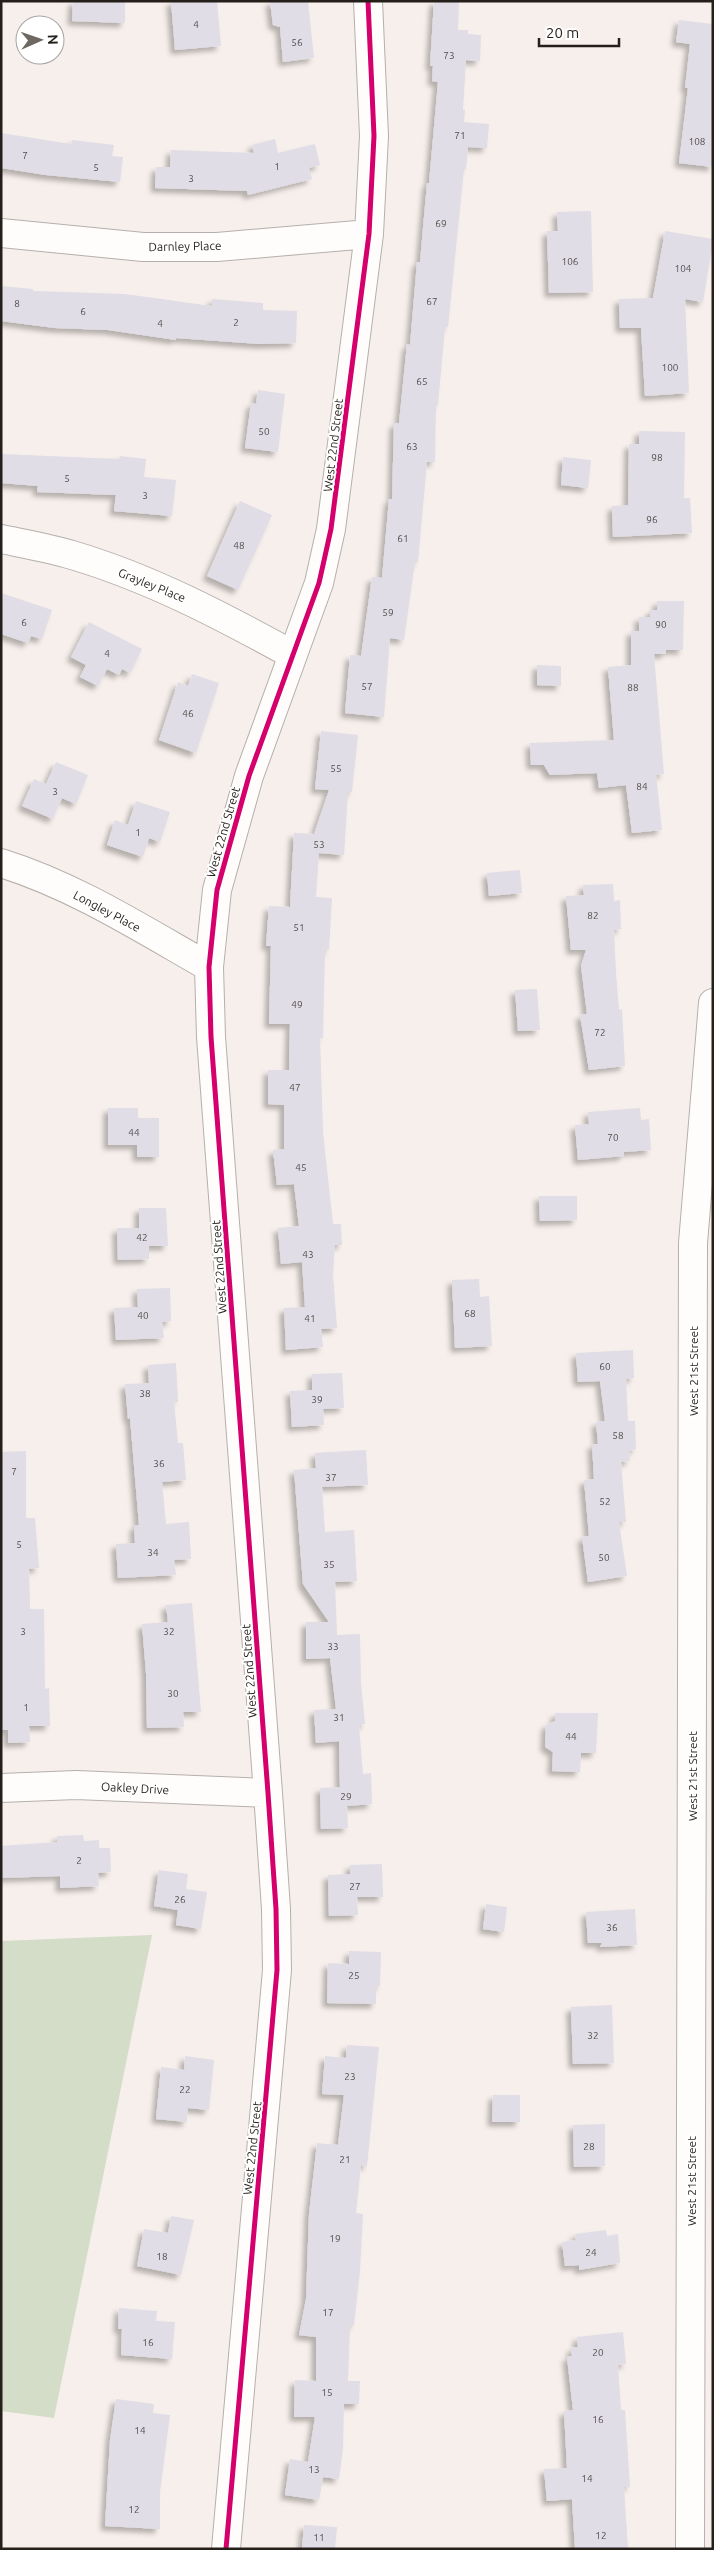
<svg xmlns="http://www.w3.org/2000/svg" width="714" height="2550" font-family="Ubuntu,sans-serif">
<defs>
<filter id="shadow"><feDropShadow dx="-4.5" dy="4.5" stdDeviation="2.5" flood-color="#0004"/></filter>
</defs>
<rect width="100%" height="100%" fill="#f7efeb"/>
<path fill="#d4ddc8" d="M152,1935L54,2418L1,2411V1941Z"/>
<path fill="#e0dde6" filter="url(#shadow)" d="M73,1H125V23L72,21Z
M171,1H217L221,46L175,50Z
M270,1H308L314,58L283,62L280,27L273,25Z
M434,1H459L458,30H468V34L481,35L480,61L466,60L463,110H465L464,122L489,124L487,148L468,147L466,169H464L448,327H445L438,405H436L435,462H427L418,562H415L404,640L390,638L384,717L345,713L350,655L361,656L372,577L382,578L389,499H392L394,423H399L407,344L410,345L417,262H420L427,183H429L438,82L432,81L433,66H430Z
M679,20L713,24V167L679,163L688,88H685L690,44L676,42Z
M1,133L71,144L72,140L114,145L112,156L123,157L120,182L46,175L1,168Z
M275,139L278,153L315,144L320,165L309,168L312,179L248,195L247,191L155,188L156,167H170L171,150L254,153L252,145Z
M591,211L593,292L549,293L547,231H558L557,212Z
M665,231L713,239V242L703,302L685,299L689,393L645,396L641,328H620L619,299L653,298Z
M1,286L33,289V291L125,294L212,306V299L263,303V310L297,311L296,343L260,344L176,338V340L108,330L55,328L1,321Z
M258,390L285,394L278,452L245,448L251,403L256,404Z
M639,431L685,432L684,498H690L692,533L613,537L612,506L628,505L629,444H639Z
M1,454L119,459L120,456L146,459L144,477L176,480L172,516L114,511L116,495L37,492L38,486L1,483Z
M563,457L591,460L588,488L561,485Z
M240,501L272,515L238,590L207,576Z
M1,593L52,610L42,639L31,636L28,643L1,634Z
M657,601H684L683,650H666V654H654L664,774L656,775L662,830L632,833L626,785L599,788L597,773L550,775L544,765H531L530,743L614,740L608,667L631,665V631H639V617H650V610H657Z
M89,622L142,649L130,673L122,669L119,675L107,669L98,686L80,677L86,665L71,657Z
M537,665L561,666V686L537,685Z
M192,674L219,683L196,753L159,740L178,682L188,686Z
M321,731L358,735L352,792H348L344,855L319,853L316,897L332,898L329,950L325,949L323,1038H320L323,1132L333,1224H341L342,1245H335L333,1275L337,1328L321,1329L323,1347L286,1350L284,1308L305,1307L302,1262L281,1264L278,1228L299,1226L294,1184L277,1185L273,1150L284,1149V1105L268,1104V1070H289L290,1024H269L271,946H266L269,906L290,907L294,833L314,834L329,790L315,789Z
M56,762L88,775L76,804L62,798L53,819L22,806L34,779L46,784Z
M136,801L170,812L160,842L149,838L143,857L107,845L115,820L128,825Z
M520,870L522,893L489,896L487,873Z
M613,884L614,901L620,900L621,929L614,930L616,973L619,1010L622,1009L625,1066L589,1070L580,1015L587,1014L581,966L586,950H571L566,896L584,895L583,885Z
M537,989L540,1030L518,1031L515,990Z
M108,1108H138V1118H159V1157H137V1145H108Z
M640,1108L641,1120L649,1119L651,1150L624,1152V1156L578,1160L575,1125L589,1124L588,1112Z
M539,1196H577V1220L540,1221Z
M139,1208H166L168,1246H149V1259L118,1260L117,1228H139Z
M479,1279L480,1297L489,1296L492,1346L455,1348L452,1280Z
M170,1288L171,1321L162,1322L164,1338L116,1340L114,1308L138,1307L137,1289Z
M633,1350L634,1378L626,1379L628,1421H635L636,1449L629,1451L630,1461L621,1462L626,1522H619L627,1576L588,1582L582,1537L589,1536L584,1480L594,1479L592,1444H598L596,1422L605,1421L600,1381L578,1382L576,1353Z
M176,1363L178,1402H174L178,1443H183L186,1480L162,1482L166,1524L189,1522L191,1559L174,1560L176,1575L118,1578L116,1544L135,1543L134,1526L139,1525L130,1418L128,1419L125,1384L149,1383L148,1365Z
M342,1373L344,1408L323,1409L324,1425L292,1427L290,1391L312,1390V1374Z
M366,1450L368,1485L322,1487L325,1532L354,1530L357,1581L335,1582L337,1635L360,1634L361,1683L365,1724L359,1725L363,1774L371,1773L372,1804L347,1806L348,1828L321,1829L320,1788L340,1787L339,1741L316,1743L314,1710L336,1709L330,1658L306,1659V1622H329L303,1584L294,1470L316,1468L315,1453Z
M26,1451V1518H35L39,1568L29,1569L30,1609H44L45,1689L49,1688L50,1726H29L30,1742L8,1743V1730H1V1452Z
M192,1603L201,1712H183L184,1727L147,1728L146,1673L142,1624L168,1622L166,1605Z
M555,1713H598L596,1753H581L580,1772L552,1771L553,1752L545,1747L546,1725L555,1721Z
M83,1835L84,1841L99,1840V1848H110L111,1872L98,1873L99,1886L60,1888V1876L1,1878V1846L57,1842V1836Z
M382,1864L383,1897H357L358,1915L329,1916L328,1875L350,1874V1865Z
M159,1870L188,1874L186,1889L207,1892L201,1929L176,1925L178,1910L154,1906Z
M486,1904L507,1907L504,1932L483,1929Z
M635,1909L637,1945L600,1947L602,1943H588L586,1912Z
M349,1951L381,1952L380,1986L376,1987V2004L327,2003L328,1963L349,1964Z
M612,2005L614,2063L573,2064L571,2007Z
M347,2045L379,2047L367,2166L361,2165L356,2213L363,2214L360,2271L354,2325H350L348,2381H360L359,2404H344L343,2448L339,2479L323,2477L319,2500L285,2495L290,2459L308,2462L315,2417H294L295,2380L316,2381V2337L299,2335L306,2299L309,2214L317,2143L338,2145L344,2095L322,2094L325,2056L346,2058Z
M185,2056L214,2060L209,2110L188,2108L187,2122L156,2119L161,2067L184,2070Z
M493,2095H520V2122H492Z
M605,2124V2166L574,2167L573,2125Z
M171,2216L194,2220L181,2275L137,2266L144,2229L168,2233Z
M606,2230L607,2236L618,2234L620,2263L579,2270V2265L565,2266L562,2242L576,2240L575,2234Z
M119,2308L157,2311L156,2321L175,2322L172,2359L121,2355L122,2329H118Z
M623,2332L626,2364L618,2365L621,2410H625L630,2487H624L628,2549H575L572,2499L547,2501L544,2469L567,2468L564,2411L573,2410L567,2357L572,2356L571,2348L578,2347L577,2337Z
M116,2399L154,2404L153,2413L170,2415L160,2492V2529L105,2526L110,2440Z
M304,2525L337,2527L335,2549H302Z"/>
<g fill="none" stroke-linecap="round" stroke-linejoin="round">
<g stroke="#b6afab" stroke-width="30">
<path id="minor" d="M1,233L143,247H217L369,234
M1,539C25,544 49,548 72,555C150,578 222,616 293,655
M1,863C75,886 142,929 209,967
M1,1788L76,1785L268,1793
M226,2549L277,1970L276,1909L268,1793L211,1037L209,967L217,890L249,776L319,583L331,529L369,234L374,136L368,1
M690,2549L693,1243L713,1003"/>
</g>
<use href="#minor" stroke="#fefdfc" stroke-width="28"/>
<g stroke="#fff" stroke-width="8">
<path id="cycleway" d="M226,2549L277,1970L276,1909L268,1793L211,1037L209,967L217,890L249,776L319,583L331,529L369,234L374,136L368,1"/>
</g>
<use href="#cycleway" stroke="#d6006c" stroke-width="5"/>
</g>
<g text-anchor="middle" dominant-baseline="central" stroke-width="4" stroke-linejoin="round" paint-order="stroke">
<g font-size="10" fill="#544e4d">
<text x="196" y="24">4</text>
<text x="297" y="42">56</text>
<text x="449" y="55">73</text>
<text x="460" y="135">71</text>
<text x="697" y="141">108</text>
<text x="25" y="155">7</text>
<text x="277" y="166">1</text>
<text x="96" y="167">5</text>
<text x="191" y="178">3</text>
<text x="441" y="223">69</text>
<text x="570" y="261">106</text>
<text x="683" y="268">104</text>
<text x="432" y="301">67</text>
<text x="17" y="303">8</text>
<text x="83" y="311">6</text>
<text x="236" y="322">2</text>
<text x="160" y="323">4</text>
<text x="670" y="367">100</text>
<text x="422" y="381">65</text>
<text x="264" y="431">50</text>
<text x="412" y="446">63</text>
<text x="657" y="457">98</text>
<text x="67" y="478">5</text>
<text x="145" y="495">3</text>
<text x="652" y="519">96</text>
<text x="403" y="538">61</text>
<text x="239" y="545">48</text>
<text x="388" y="612">59</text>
<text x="24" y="622">6</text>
<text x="661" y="624">90</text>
<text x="107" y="653">4</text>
<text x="367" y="686">57</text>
<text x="633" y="687">88</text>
<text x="188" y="713">46</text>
<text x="336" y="768">55</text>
<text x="642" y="786">84</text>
<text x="55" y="791">3</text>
<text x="138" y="832">1</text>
<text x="319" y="844">53</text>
<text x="593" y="915">82</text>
<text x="299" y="927">51</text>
<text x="297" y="1004">49</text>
<text x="600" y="1032">72</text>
<text x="295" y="1087">47</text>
<text x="134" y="1132">44</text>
<text x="613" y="1137">70</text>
<text x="301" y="1167">45</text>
<text x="142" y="1237">42</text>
<text x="308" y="1254">43</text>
<text x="470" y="1313">68</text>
<text x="143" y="1315">40</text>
<text x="310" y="1318">41</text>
<text x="605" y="1366">60</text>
<text x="145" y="1393">38</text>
<text x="317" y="1399">39</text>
<text x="618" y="1435">58</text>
<text x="159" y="1463">36</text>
<text x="14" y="1471">7</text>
<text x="331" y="1477">37</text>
<text x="605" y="1501">52</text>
<text x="19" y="1544">5</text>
<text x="153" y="1552">34</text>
<text x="604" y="1557">50</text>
<text x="329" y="1564">35</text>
<text x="23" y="1631">3</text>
<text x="169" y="1631">32</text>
<text x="333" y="1646">33</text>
<text x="173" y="1693">30</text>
<text x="26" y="1707">1</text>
<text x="339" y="1717">31</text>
<text x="571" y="1736">44</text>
<text x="346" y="1796">29</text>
<text x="79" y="1860">2</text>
<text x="355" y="1886">27</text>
<text x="180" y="1899">26</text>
<text x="612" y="1927">36</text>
<text x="354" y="1975">25</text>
<text x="593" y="2035">32</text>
<text x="350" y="2076">23</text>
<text x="185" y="2089">22</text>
<text x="589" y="2146">28</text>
<text x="345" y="2159">21</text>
<text x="335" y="2238">19</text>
<text x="591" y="2252">24</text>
<text x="162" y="2256">18</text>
<text x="328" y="2312">17</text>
<text x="148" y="2342">16</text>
<text x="598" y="2352">20</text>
<text x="327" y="2392">15</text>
<text x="598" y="2419">16</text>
<text x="140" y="2430">14</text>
<text x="314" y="2469">13</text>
<text x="587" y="2478">14</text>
<text x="134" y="2509">12</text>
<text x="601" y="2535">12</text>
<text x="319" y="2537">11</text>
</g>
<g font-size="12" fill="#251f1a" stroke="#fff">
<text transform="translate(185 246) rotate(-1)">Darnley Place</text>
<text transform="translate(333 445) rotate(-83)">West 22nd Street</text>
<text transform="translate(152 585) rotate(22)">Grayley Place</text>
<text transform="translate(223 832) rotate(-74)">West 22nd Street</text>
<text transform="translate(107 911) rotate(28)">Longley Place</text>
<text transform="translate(219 1267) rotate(-94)">West 22nd Street</text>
<text transform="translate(693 1371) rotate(-90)">West 21st Street</text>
<text transform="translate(249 1671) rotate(-94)">West 22nd Street</text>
<text transform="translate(692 1776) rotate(-90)">West 21st Street</text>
<text transform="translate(135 1788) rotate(3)">Oakley Drive</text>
<text transform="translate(252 2148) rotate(-84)">West 22nd Street</text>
<text transform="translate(691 2181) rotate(-90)">West 21st Street</text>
</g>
</g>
<rect width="714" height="2550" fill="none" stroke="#251f1a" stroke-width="5"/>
<g transform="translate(40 40) rotate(88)"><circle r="24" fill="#ffffff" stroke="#a8a5a3"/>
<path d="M0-4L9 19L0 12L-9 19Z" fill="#6e6863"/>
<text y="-8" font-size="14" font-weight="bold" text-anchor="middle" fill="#251f1a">N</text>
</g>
<path d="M539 38v8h80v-8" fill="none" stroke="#251f1a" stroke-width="2.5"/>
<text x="546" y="38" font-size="15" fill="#251f1a" stroke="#ffffff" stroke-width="4" paint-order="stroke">20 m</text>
</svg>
